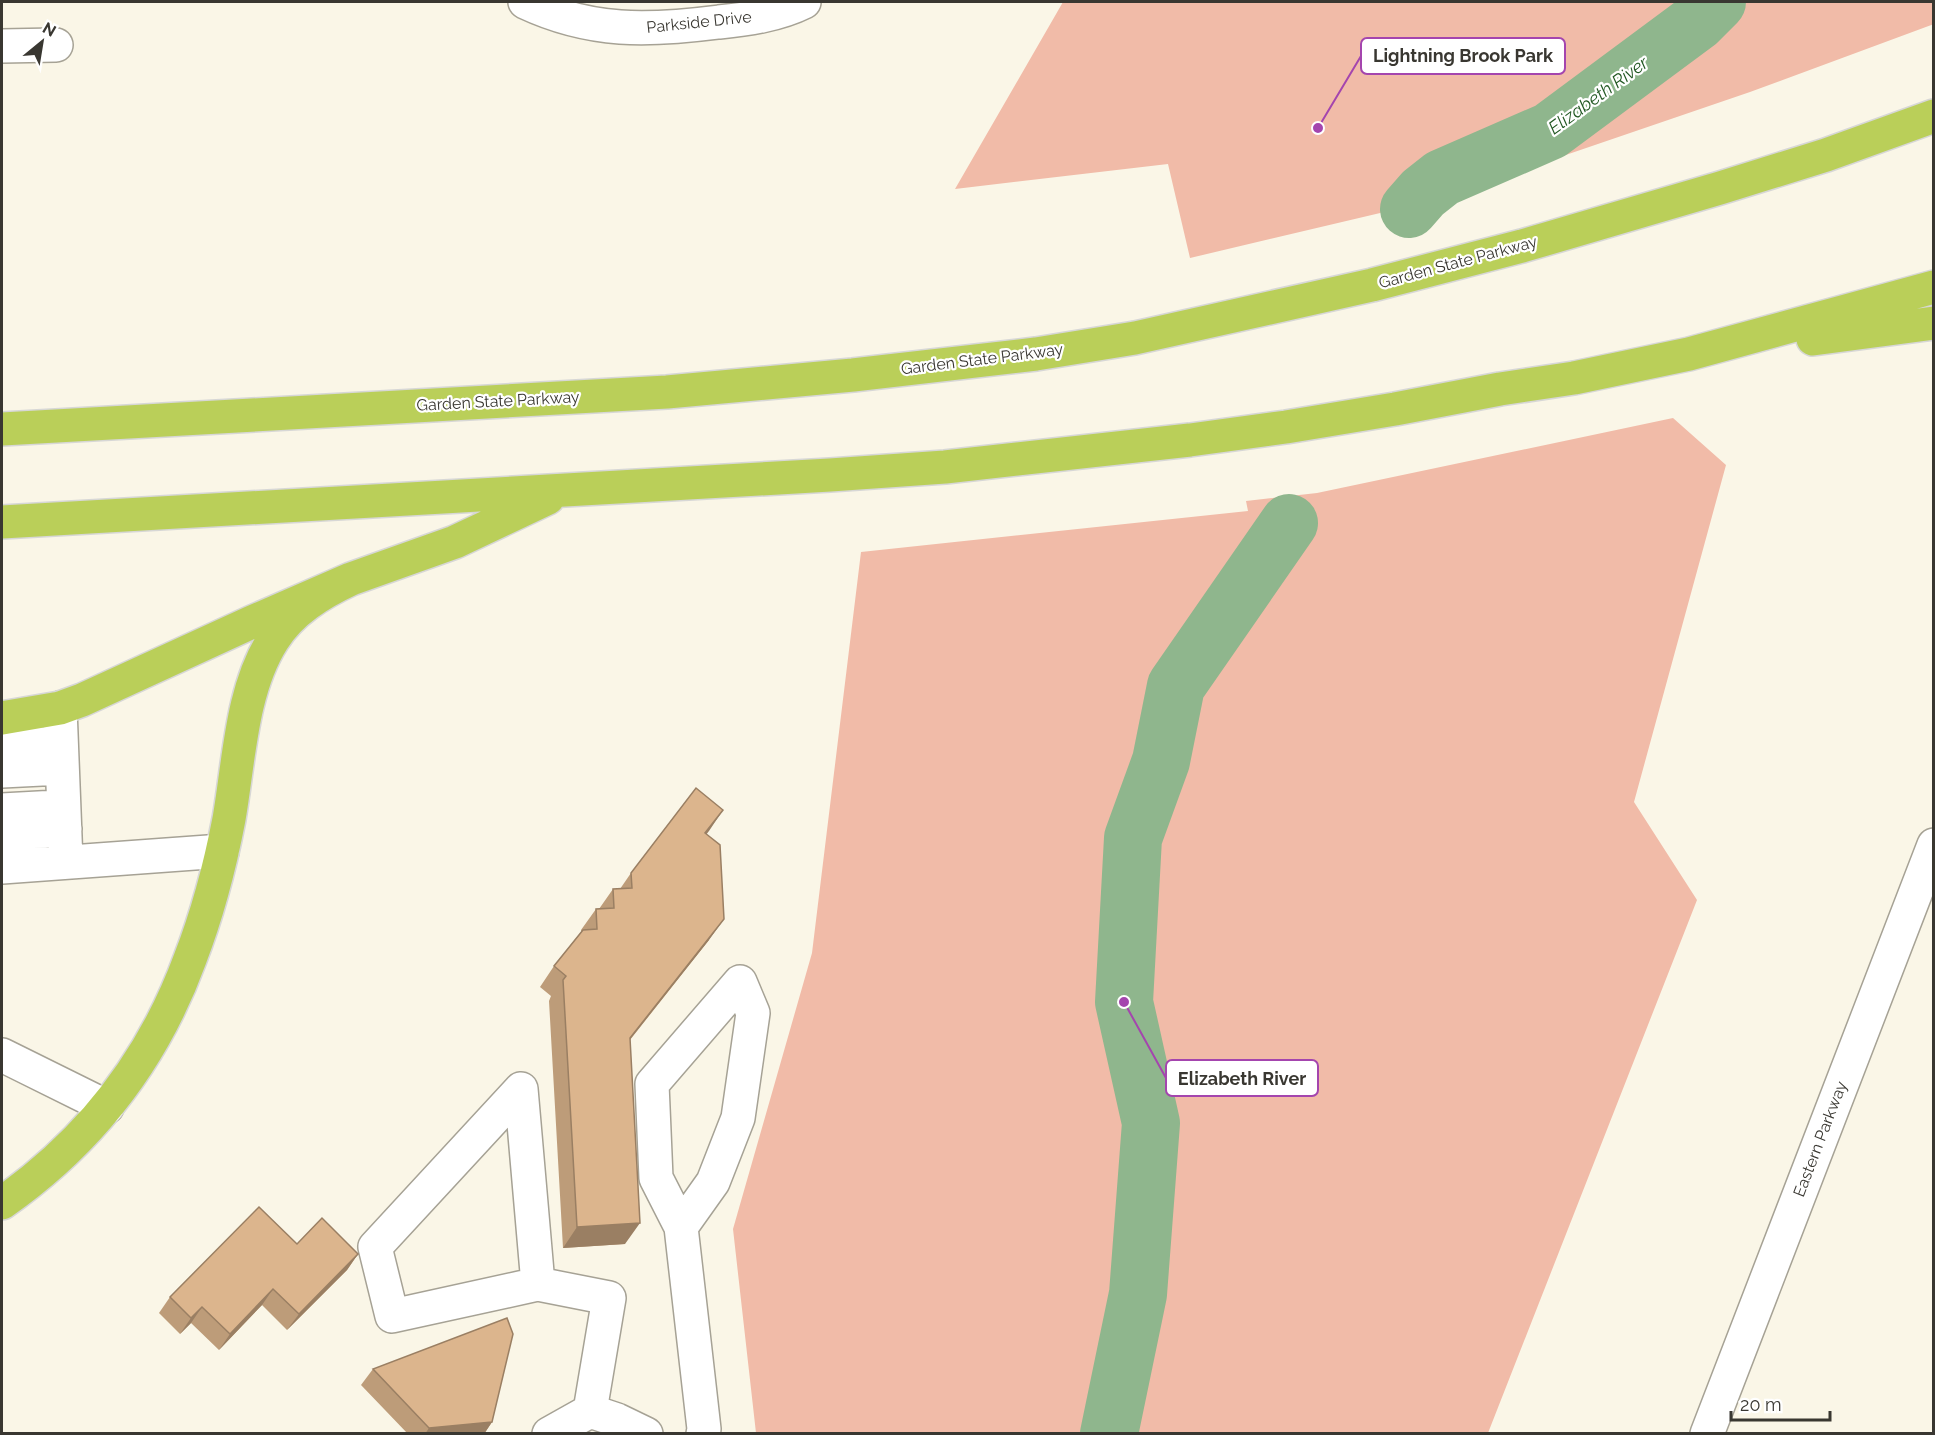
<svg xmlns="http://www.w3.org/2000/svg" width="1935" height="1435" font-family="Raleway,sans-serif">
<rect width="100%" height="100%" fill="#faf6e7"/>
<path fill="#f1bba8" d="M1063,2H1933L1934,24L1750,92L1431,201L1190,258L1168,164L955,189Z
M1673,418L1726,465L1634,802L1697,900L1488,1433H756L733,1229L812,953L861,552L1248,511L1246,501L1317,493Z"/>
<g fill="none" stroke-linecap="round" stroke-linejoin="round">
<path stroke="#8fb68d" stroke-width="58" d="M1409,209L1423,193L1442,178L1550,131L1697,22L1717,2
M1109,1434L1138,1294L1151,1123L1124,1002L1133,838L1161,761L1176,686L1289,523"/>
<g stroke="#a6a295" stroke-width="36">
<path id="minor" d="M525,2C591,33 648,31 719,22C748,19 778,15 804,2
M2,46L56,45
M60,708L66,862
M2,746L61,743
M2,771L62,768
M2,810L57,807
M2,834L65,829
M2,867L222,851
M2,1055L107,1107
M681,1227L713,1182L738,1118L753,1013L740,982L652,1084L656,1178L681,1227L704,1429L703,1434
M538,1284L521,1089L375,1247L392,1316L538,1284L609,1298L590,1411
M590,1411L617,1420L646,1434
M549,1434L590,1411
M1707,1434L1934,845"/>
</g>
<g stroke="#d7d7d6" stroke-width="36">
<path id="highway" d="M1813,339L1934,323
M2,429L667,392L853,375L1036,354L1135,338L1372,285L1522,246L1720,188L1826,155L1934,116
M2,522L830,475L945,467L1190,440L1286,427L1395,409L1500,389L1574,378L1689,354L1934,287
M2,718L60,708L82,700L252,622L351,579L455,542L548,498
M2,1203C89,1142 153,1060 190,959C207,915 220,866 229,819C239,762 241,690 273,640C291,611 321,593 351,579"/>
</g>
<use href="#minor" stroke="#fff" stroke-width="33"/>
<use href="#highway" stroke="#bacf59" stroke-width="33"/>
</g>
<path fill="#bd9c79" d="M706,834L709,940L630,1040L625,1244L563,1248L549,1001L551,996L540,987L554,966L581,932V930L596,909H599L613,889H620L631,873Z
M297,1244L358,1254L347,1270L287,1330L262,1305L219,1350L191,1323L180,1334L159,1313L170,1297Z
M373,1369L492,1422L484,1434H408L361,1385Z"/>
<path fill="#9a7f63" d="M723,810L709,831L691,854L705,833Z
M724,919L709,940L615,1058L630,1038Z
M640,1223L625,1244L563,1248L577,1227Z
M358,1254L347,1270L287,1330L299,1314Z
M273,1289L262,1305L219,1350L230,1334Z
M202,1307L191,1323L180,1334L191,1318Z
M492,1422L484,1434H425L429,1428Z"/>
<path fill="#dcb58d" stroke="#9a7f63" stroke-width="1.5" d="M696,788L723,810L705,833L720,845L724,919L630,1038L640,1223L577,1227L563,980L566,976L554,966L583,930L597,929L596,909L614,908L613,889L632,888L631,873Z
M259,1207L297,1244L322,1218L358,1254L299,1314L273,1289L230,1334L202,1307L191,1318L170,1297Z
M507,1318L513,1334L492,1422L429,1428L373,1369Z"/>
<g text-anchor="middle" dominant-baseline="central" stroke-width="4.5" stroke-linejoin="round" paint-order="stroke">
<g font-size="16" fill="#393731" stroke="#fff">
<text transform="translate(699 22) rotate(-6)">Parkside Drive</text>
<text transform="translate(1458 262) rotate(-15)">Garden State Parkway</text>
<text transform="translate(982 359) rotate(-7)">Garden State Parkway</text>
<text transform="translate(498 401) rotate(-3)">Garden State Parkway</text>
<text transform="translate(1820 1139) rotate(-69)">Eastern Parkway</text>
</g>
<g font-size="18" font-style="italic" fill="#225823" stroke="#fff">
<text transform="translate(1598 95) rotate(-36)">Elizabeth River</text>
</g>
</g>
<path fill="none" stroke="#a445ae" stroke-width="2" d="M1318 128L1361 56M1124 1002L1166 1078"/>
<g fill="#a445ae" stroke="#fff" stroke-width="2">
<circle cx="1318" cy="128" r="6"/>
<circle cx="1124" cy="1002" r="6"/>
</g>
<g fill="#fff" stroke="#a445ae" stroke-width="2">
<rect x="1361" y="38" width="204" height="36" rx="6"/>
<rect x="1166" y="1060" width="152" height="36" rx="6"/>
</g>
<g font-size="18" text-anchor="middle" font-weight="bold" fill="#393731">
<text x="1463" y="62">Lightning Brook Park</text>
<text x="1242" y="1085">Elizabeth River</text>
</g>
<rect width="1935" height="1435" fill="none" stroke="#393731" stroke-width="6"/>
<g transform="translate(42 42) rotate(30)" stroke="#ffffff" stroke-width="4.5" paint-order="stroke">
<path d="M0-4.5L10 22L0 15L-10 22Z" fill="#393731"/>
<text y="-9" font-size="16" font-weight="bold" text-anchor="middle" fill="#393731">N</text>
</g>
<path d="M1731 1411v9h99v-9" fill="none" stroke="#393731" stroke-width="3"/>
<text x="1740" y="1411" font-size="18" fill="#393731" stroke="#ffffff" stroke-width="4.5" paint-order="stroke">20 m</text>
</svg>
